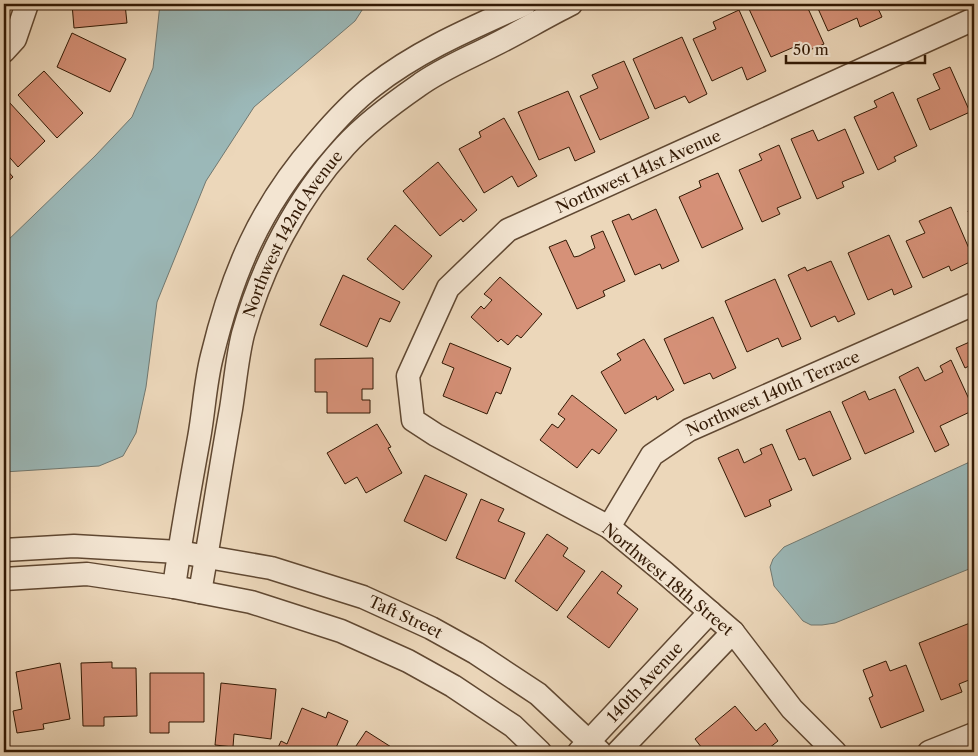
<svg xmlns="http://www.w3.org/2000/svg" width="978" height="756" font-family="'Libre Caslon Text',serif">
<rect width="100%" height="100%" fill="#ecd7ba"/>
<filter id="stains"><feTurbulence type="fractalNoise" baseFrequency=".004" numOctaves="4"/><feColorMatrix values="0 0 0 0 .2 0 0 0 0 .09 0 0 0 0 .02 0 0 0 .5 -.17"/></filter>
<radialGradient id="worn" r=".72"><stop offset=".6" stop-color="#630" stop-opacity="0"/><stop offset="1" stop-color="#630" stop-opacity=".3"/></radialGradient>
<path fill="#9bb8b8" stroke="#717870" d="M160,4H366L355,21L254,107L206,181L157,302L146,387L136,433L123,456L99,466L4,472V244L95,156L132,117L153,68Z
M974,460V567L835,623L822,625H811L803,621L774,586L770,567L773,559L784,547Z"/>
<path fill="#d69178" stroke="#321904" d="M72,4H125L127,23L74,28Z
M761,4H806L824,44L805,52L801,44L771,57L749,9Z
M816,4H876L882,17L860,27L857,18L828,31Z
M739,10L766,71L747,80L742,67L712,81L693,39L716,29L713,22Z
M72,33L126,59L110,92L57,67Z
M682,37L707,94L689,103L685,96L655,109L633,59Z
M624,61L649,118L600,140L580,96L598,88L592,75Z
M950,67L970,112L930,130L917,99L940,89L933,74Z
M44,71L83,113L57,138L18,95Z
M568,91L595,152L575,161L569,147L539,160L518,112Z
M893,92L917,146L894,157L896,161L878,170L854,117L877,107L874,101Z
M9,102L45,141L18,167L4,151V107Z
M504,118L537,176L518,187L512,176L484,193L459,149L481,137L479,132Z
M845,129L864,173L842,182L844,187L817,199L791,139L813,130L818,141Z
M779,145L801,198L777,208L780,214L762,222L739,170L762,160L759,154Z
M438,162L477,210L463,222L461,219L440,236L403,191Z
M4,167L13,177L4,185Z
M718,173L743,229L702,248L679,197L701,187L699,181Z
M951,207L974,260L951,271L949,266L923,278L906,241L925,233L919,221Z
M974,208V225L968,211Z
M656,209L679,261L662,269L660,264L635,275L612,221L629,214L632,220Z
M395,225L432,256L403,290L367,259Z
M603,231L625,281L603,291L605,296L577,309L549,247L566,240L574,257L579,256L595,248L591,236Z
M889,235L912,287L894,295L892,289L868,300L848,253Z
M831,261L855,314L838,322L835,316L811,327L788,275L805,267L807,271Z
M343,275L400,302L390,322L380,318L367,347L320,325Z
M500,277L542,314L521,338L517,335L508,345L501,339L498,342L471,317L481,306L484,309L492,300L484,294Z
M775,279L801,339L782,347L778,338L747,352L725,301Z
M713,317L736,368L713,379L710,373L684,384L664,339Z
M644,339L674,390L657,400L656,396L625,414L601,372L621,360L617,354Z
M974,340V367L973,364L965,368L956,348Z
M450,343L511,368L501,394L496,392L487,414L443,396L454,368L442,363Z
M373,358V389H362V400H370V413H327V392H315V359Z
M951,360L974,410L940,426L949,445L935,452L899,377L918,367L925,381L943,372L940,366Z
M895,389L914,432L865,454L842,402L865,391L869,400Z
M572,395L617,430L599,454L592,449L577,468L540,440L552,424L558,428L565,419L558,414Z
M830,411L851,459L813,476L805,458L799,460L786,430Z
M377,424L391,447L388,448L402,473L366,493L357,477L345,484L327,453Z
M772,444L792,490L769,500L771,506L745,517L718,458L738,449L744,463L762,454L760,449Z
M425,475L467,494L446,541L404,521Z
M481,499L504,509L498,521L525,533L505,579L456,558Z
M547,534L568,548L563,556L585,571L557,611L515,581Z
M602,571L622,586L617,593L638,609L609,648L567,617Z
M970,623L974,635V678L959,684L962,692L941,700L919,643Z
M886,661L890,671L906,665L924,711L881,728L869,698L873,696L863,670Z
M112,662V668H136L137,716L104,717V726H83L81,663Z
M60,663L70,719L43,724L44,729L17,733L13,711L22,709L16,672Z
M150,673H204V722H169V733H150Z
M221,683L276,689L271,739L234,734L233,747L215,745Z
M735,706L756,731L765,723L778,741L764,752H705L695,739Z
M302,708L326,718L328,712L348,721L334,752H276L281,741L287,744Z
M366,731L399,752H352Z"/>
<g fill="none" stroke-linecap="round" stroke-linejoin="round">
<g stroke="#604832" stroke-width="25">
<g id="minor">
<path d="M4,51L15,39L27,4"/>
<path id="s1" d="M609,527L652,455L689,430L974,304"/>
<path id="s2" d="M4,550L74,546L179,552L271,568L363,597L431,628L476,653L538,694L600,752"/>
<path d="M4,579L87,574L174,587L251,602L341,631L408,661L453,686L513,726L540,752"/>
<path d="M174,587C181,537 190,487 199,438C204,411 205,383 212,356C232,273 260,207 317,142C334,122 352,102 373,86C419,50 472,28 525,4"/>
<path id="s3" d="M200,592C211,531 220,470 231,409C235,384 237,358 243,334C262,266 297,198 345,146C366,123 392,104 418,86C441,69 469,58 494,45C520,32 545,17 571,4"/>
<path id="s4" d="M579,752L710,612"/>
<path d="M618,752L733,632"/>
<path id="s5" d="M835,752L792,709L733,632L665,573L609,527L436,435L413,420L408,376L448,288L508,230L974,19"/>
<path d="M929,752L974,734"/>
</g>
</g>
<use href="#minor" stroke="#f3e5d2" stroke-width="22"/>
</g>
<g text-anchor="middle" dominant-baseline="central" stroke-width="4.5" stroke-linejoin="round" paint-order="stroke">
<g font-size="16" fill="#321904" stroke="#f3e5d2">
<text stroke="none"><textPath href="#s5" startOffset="911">Northwest 141st Avenue</textPath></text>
<text stroke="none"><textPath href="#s3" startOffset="374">Northwest 142nd Avenue</textPath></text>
<text stroke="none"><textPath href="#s1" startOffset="220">Northwest 140th Terrace</textPath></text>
<text transform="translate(668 579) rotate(40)">Northwest 18th Street</text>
<text stroke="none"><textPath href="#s2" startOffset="412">Taft Street</textPath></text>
<text stroke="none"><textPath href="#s4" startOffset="96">140th Avenue</textPath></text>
</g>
</g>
<rect width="978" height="756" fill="none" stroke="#ecd7ba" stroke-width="20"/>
<rect x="5" y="5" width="968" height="746" fill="none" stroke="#321904" stroke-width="2.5"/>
<rect x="10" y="10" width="958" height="736" fill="none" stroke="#321904"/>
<path d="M786 55v8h139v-8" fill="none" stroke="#321904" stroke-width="2.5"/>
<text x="793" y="55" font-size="15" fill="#321904" stroke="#f3e5d2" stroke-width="4" paint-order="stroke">50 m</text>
<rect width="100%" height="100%" filter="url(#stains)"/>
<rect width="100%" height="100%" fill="url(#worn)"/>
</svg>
